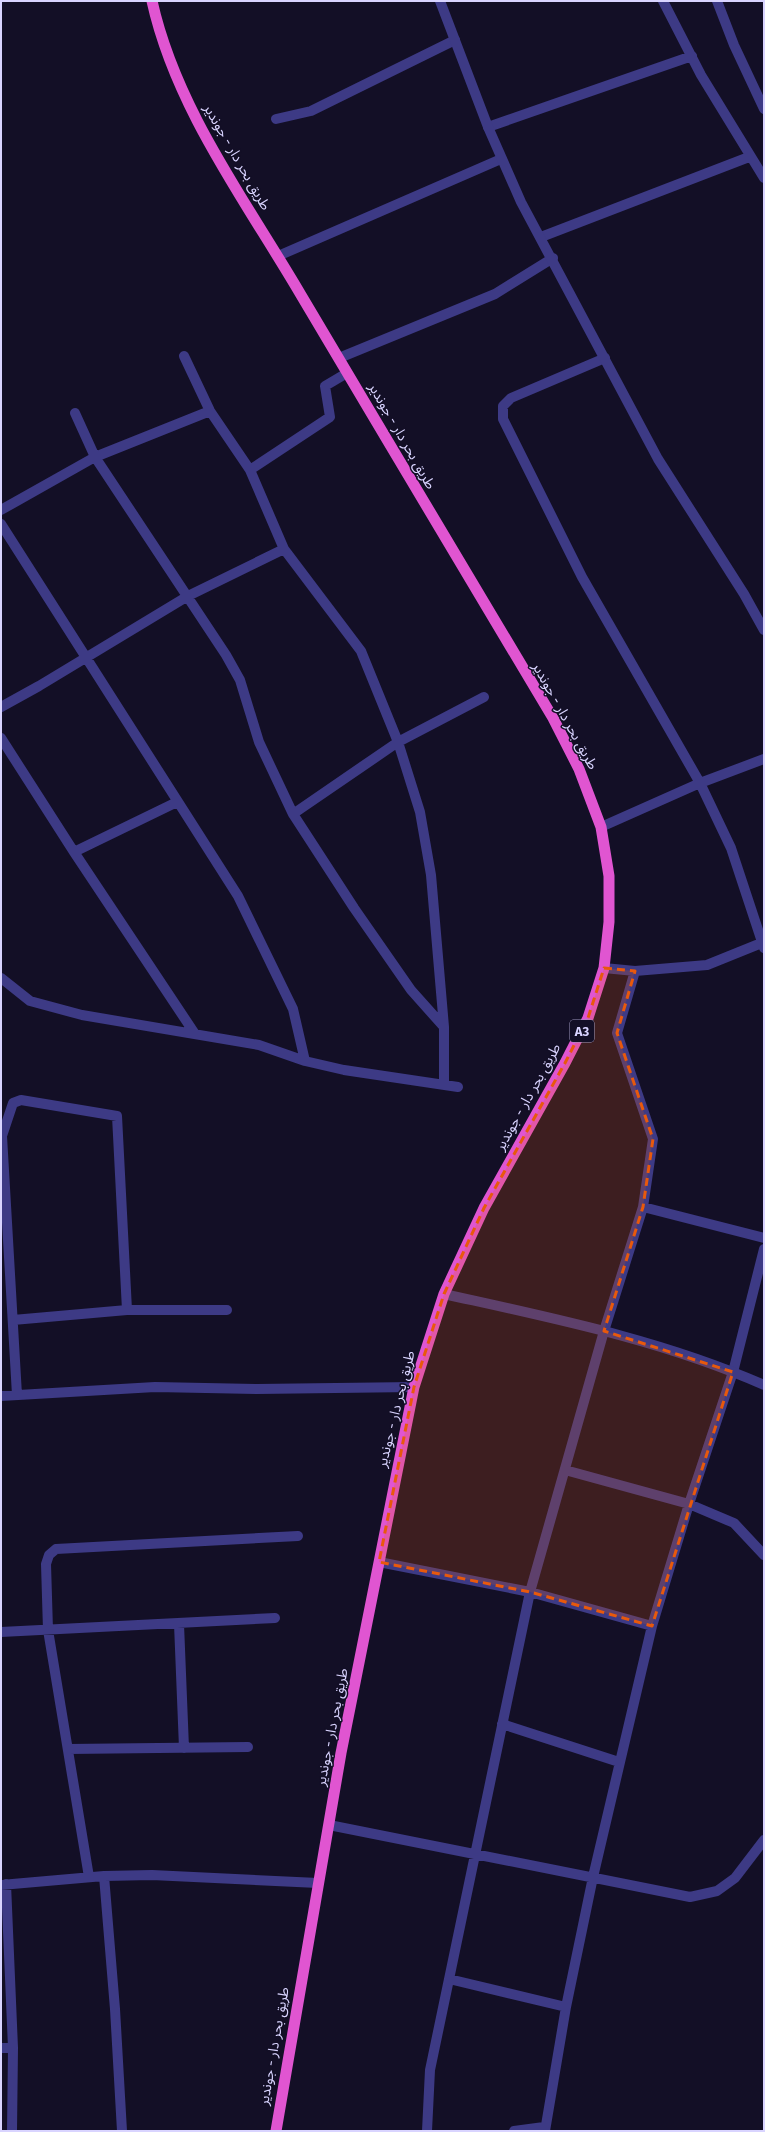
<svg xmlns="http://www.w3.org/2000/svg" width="765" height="2132" font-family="'Fira Sans','Noto Sans Arabic',sans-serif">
<rect width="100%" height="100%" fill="#130f26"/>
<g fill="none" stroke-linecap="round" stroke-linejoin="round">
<path stroke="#3d3a85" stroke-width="10" d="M663,1L701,75L764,178
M717,1L734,45L764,109
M276,119L311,111L455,40
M488,127L692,56
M541,237L749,157
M278,256L501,159
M184,356L210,411L250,470L284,549L361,651L398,742L420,812L431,875L444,1027V1084
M339,358L495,294L553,258
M605,358L511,398L503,406V419L582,577L700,783L731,848L764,948
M75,413L95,457L226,655L240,680L259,742L293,814L354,908L411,990L444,1027
M250,470L330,417L325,386L347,373
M1,510L95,457L210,411
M1,524L238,896L293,1009L305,1061
M1,707L39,686L188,596L284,549
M1,738L74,852L195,1034
M293,814L398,742L484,697
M601,827L700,783L764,759
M74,852L177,802
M635,971L707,965L764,942
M1,978L30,1001L82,1015L259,1045L305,1061L344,1070L458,1087
M643,1207L764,1238
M13,1320L127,1310H227
M17,1395L2,1136L13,1103L21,1100L117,1116L127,1310
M1,1396L155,1387L257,1389L414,1387
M565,1470L689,1504L734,1523L764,1555
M379,1562L530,1592L652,1626
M179,1624L184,1748
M1,1632L275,1618
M502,1724L619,1762
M68,1749L248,1747
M329,1825L690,1897L717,1891L735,1878L764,1840
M104,1876L115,2009L122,2131
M89,1877L48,1630L46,1564L49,1555L56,1549L298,1536
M6,1884L13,2048L12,2131
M1,1885L104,1876L152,1875L318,1883
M449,1979L566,2007
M1,2048H13
M427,2131L430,2070L530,1592L604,1331L643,1207L653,1139L617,1033L635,971L604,968
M514,2131L544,2127
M545,2131L566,2007L593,1877L652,1626L689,1504L733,1372L764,1249"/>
<path stroke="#3d3a85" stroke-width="10" d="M440,1L488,127L521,202L658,459L744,594L764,630
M444,1294C552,1318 662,1340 764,1385"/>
<path stroke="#e055d1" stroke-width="11" d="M152,1C176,109 246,201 301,295C385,436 468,577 553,718L579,769L601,827L609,876V922L604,968L588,1018L565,1063L484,1208L444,1294L414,1387L341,1753L276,2131"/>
</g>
<path fill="#e8590c" fill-opacity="0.2" stroke="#e8590c" stroke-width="3" stroke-dasharray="8 5" stroke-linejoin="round" d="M604,968L635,971L617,1033L653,1139L643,1207L604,1331L733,1372L652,1626L530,1592L379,1562L414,1387L444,1294L484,1208L565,1063L588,1018Z"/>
<g text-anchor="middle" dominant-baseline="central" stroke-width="3" stroke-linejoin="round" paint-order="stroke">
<rect fill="#130f26" stroke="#9e99be" stroke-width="1" x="570" y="1020" width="24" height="22" rx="3"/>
<g font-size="13" font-weight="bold" fill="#d9d4ff">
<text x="582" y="1031">A3</text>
</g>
<g font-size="14" fill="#d9d4ff" stroke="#130f26">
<text transform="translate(237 157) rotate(60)">طريق بحر دار - جوندير</text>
<text transform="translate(402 436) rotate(60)">طريق بحر دار - جوندير</text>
<text transform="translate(565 716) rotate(61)">طريق بحر دار - جوندير</text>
<text transform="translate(528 1097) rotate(-61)">طريق بحر دار - جوندير</text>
<text transform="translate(396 1409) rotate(-76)">طريق بحر دار - جوندير</text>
<text transform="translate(332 1727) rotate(-79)">طريق بحر دار - جوندير</text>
<text transform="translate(274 2046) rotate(-80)">طريق بحر دار - جوندير</text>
</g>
</g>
<rect width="765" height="2132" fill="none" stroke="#d9d4ff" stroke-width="4"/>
</svg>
